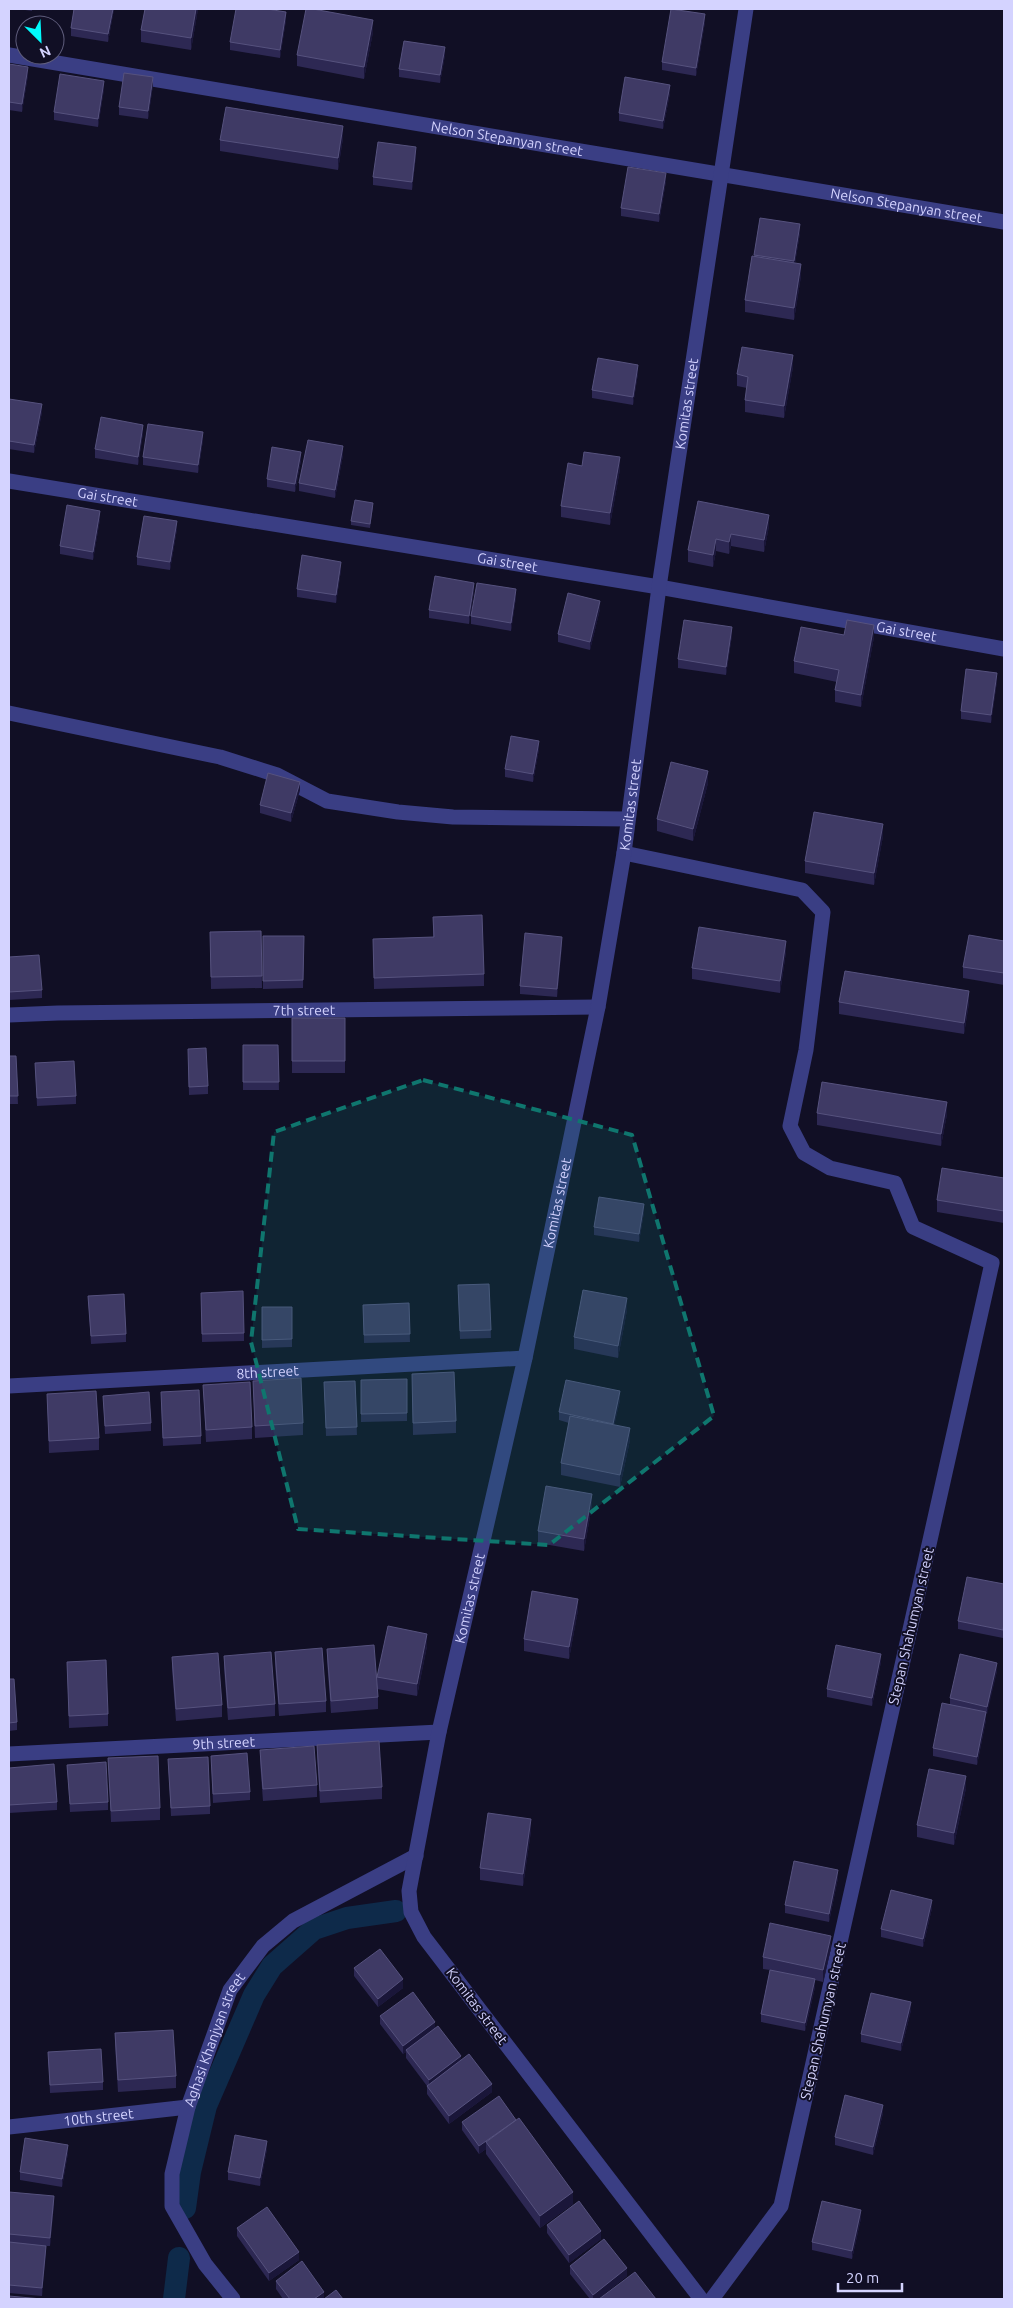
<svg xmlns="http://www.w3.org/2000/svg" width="1013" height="2308" font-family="Ubuntu,sans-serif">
<rect width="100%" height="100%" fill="#110f25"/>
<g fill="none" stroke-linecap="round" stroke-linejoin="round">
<path stroke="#0e2a4a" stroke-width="22" d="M185,2208L190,2172L206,2106L254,1995L272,1966L314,1929L347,1918L396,1911
M174,2299L179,2258"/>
<g stroke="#3a3e84" stroke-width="15">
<path id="s1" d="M9,55L1004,222"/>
<path id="s2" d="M9,481L659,587L1004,649"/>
<path d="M9,713L220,757L277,775L327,801L398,812L453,817L628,819"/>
<path d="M624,853L802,890L823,912L806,1050L790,1126L804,1153L830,1168L895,1183L913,1227L992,1263L781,2206L712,2299"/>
<path id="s3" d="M9,1015L58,1013L598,1007"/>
<path id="s4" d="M9,1386L525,1358"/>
<path id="s5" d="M9,1754L439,1732"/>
<path id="s6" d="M9,2127L188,2107"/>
<path id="s7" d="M233,2299L205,2264L172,2206V2174L188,2107L230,1990L263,1946L293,1921L416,1856"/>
<path id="s8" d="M701,2299L424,1937L411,1912L409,1891L439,1732L525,1358L598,1007L624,853L659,587L746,9"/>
</g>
</g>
<path fill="#2d2853" d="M18,9H32V11Z
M74,9H114L108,42L71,36V28Z
M145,9H198L191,50L141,42V30Z
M286,20L280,58L230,50V42Z
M705,22L696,76L662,70V62Z
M373,32L364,79L297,66V55Z
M445,55L440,83L399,77V69Z
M9,64L28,75L22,112L9,110Z
M153,85L148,119L119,115V107Z
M104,89L98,127L54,120V112Z
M670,93L663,129L619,121V113Z
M343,138L338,170L220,151V140Z
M416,155L412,190L373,185V177Z
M666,181L659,222L621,216V208Z
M760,218L800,233L795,263L801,276L794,320L745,312V300L754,257Z
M793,367L784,418L745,412V400L747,388L737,386V374Z
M638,373L633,405L592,398V390Z
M9,399L42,412L34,453L9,449Z
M143,433L138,465L95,458V449Z
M203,440L198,473L143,465V457Z
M343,455L335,498L299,491V483Z
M301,460L295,492L267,487V479Z
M582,466L620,469L610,525L561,517V506Z
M698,501L769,526L764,552L731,546L729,554L716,551L713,567L688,562V550Z
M373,507L370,528L351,525V521Z
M100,519L93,560L60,554V546Z
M177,529L170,570L137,565V557Z
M341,570L336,603L297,597V589Z
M474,591L469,624L429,618V610Z
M516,597L511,631L471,624V616Z
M600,609L590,650L558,642V634Z
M732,635L726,675L678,668V659Z
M844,635L874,637L861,707L835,702V690L837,682L794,673V661Z
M997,681L991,723L961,719V711Z
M539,749L533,782L505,777V769Z
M708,783L693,841L657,831V819Z
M300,790L291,822L260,813V805Z
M883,836L874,885L805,873V861Z
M433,917L484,974V986L374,989L373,939L433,937Z
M261,931L262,988L211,989L210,932Z
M263,936H304L303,988L263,989Z
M1004,941V985L963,978V967Z
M562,945L557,997L520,994V986Z
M786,952L780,993L692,979V968Z
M9,957L42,990V998L9,1000Z
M839,1002L969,1003L964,1034L839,1014Z
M292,1018H345V1073H292Z
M243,1045H278L279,1090H243Z
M9,1056H16L18,1104H9Z
M188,1057L208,1086V1094L189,1095Z
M35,1063L76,1096V1104L37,1106Z
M817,1113L947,1114L941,1146L817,1125Z
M1004,1178V1223L937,1212V1200Z
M644,1212L639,1242L594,1235V1227Z
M489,1284L491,1338L460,1339L458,1294Z
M201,1293L244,1333V1341L202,1342Z
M88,1296L126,1334V1342L91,1344Z
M409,1303L410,1342L364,1343L363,1305Z
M262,1307H292V1347L262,1348Z
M627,1310L618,1358L574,1349V1337Z
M412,1374L456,1421V1433L413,1435Z
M407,1379V1421L361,1422V1380Z
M253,1381L303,1423V1435L255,1438Z
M355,1381L357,1435L326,1436L324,1382Z
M203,1385L252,1427V1439L206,1442Z
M47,1394L99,1438V1450L49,1453Z
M103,1396L151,1423V1431L105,1434Z
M161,1400L201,1436V1444L163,1446Z
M620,1400L614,1425L630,1440L620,1487L561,1475V1463L569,1423L559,1420V1412Z
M592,1505L584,1551L538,1543V1531Z
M1004,1584V1631L1003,1638L958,1629V1621Z
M578,1610L569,1659L524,1651V1639Z
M427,1646L417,1696L377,1689V1677Z
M327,1649L378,1697V1709L331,1713L327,1661Z
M275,1652L326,1701V1712L279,1716L275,1664Z
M224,1656L275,1704V1716L228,1720L224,1668Z
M172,1657L222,1705V1717L176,1721L172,1669Z
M67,1662L108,1714V1726L69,1728Z
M881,1662L872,1706L827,1697V1689Z
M997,1671L986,1715V1720L977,1765L933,1756V1748L950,1705V1698Z
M9,1679L17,1722V1730L9,1731Z
M317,1745L382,1787V1799L320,1803L317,1757Z
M260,1750L317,1785V1797L263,1801L260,1762Z
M211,1756L250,1792V1800L213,1803Z
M108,1758L160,1808V1820L111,1822Z
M168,1759L210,1806V1814L171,1816Z
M67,1765L108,1802V1810L70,1812Z
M9,1768L57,1802V1810L9,1813Z
M966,1788L954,1845L917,1837V1825Z
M531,1831L523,1886L480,1880V1868Z
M838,1878L829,1922L785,1913V1905Z
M932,1908L923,1947L881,1937V1929Z
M831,1948L823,1982L815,1980V1987L805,2031L761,2022V2014L770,1970L763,1969V1957Z
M354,1968L403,1988L378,2007L354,1976Z
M911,2010L901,2051L861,2042V2034Z
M380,2016L435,2028L461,2061L492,2092L449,2124L427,2094V2086L406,2058V2052L403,2054L380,2024Z
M115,2033L176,2076V2088L118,2092L115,2045Z
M48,2052L103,2082V2090L50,2093Z
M883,2113L873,2155L835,2145V2137Z
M516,2120L573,2204L540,2228L486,2154V2149L479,2154L462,2130V2122Z
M267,2149L260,2186L228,2180V2172Z
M68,2153L62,2187L20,2180V2172Z
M9,2192L54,2204L50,2246H46L42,2296L9,2293Z
M861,2218L852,2259L812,2250V2242Z
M547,2225L601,2239L569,2263L547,2233Z
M237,2228L299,2260L269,2281L237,2236Z
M570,2266L627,2276L598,2299H590L570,2274Z
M276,2281L324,2299H343H283L276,2289Z"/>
<path fill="#1a1639" d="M113,9H114L108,42V34Z
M196,9H198L191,50V38Z
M286,12V20L280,58V50Z
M705,14V22L696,76V68Z
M373,20V32L364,79V67Z
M445,47V55L440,83V75Z
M28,67V75L22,112V104Z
M153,77V85L148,119V111Z
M104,81V89L98,127V119Z
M670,85V93L663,129V121Z
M343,126V138L338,170V158Z
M416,147V155L412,190V182Z
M666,173V181L659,222V214Z
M800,224V233L794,269V261Z
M801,264V276L794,320V308Z
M793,355V367L784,418V406Z
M638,365V373L633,405V397Z
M42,404V412L34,453V445Z
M143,425V433L138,465V457Z
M203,432V440L198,473V465Z
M343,446V455L335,498V490Z
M301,452V460L295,492V484Z
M620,457V469L610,525V513Z
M100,511V519L93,560V552Z
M769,515V526L764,552V540Z
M177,521V529L170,570V562Z
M731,534V546L729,554V542Z
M716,539V551L713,567V555Z
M341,562V570L336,603V595Z
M474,583V591L469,624V616Z
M516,589V597L511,631V623Z
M600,601V609L590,650V642Z
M874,625V637L861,707V695Z
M732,627V635L726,675V667Z
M997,673V681L991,723V715Z
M539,741V749L533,782V774Z
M708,771V783L693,841V829Z
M300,782V790L291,822V813Z
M883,824V836L874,885V873Z
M562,937V945L557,997V989Z
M786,941V952L780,993V981Z
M969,991V1003L964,1034V1023Z
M947,1102V1114L941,1146V1134Z
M644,1204V1212L639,1242V1234Z
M627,1298V1310L618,1358V1346Z
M620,1391V1400L613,1432V1424Z
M630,1428V1440L620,1487V1475Z
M592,1494V1505L584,1551V1539Z
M578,1599V1610L569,1659V1647Z
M1004,1623V1631L1003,1638V1630Z
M427,1634V1646L417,1696V1684Z
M881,1654V1662L872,1706V1698Z
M997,1663V1671L987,1715V1707Z
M986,1712V1720L977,1765V1757Z
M966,1776V1788L954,1845V1833Z
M531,1819V1831L523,1886V1874Z
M838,1870V1878L829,1922V1914Z
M932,1900V1908L923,1947V1939Z
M831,1936V1948L823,1982V1970Z
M403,1979V1988L378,2007V1999Z
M815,1979V1987L805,2031V2023Z
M911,2002V2010L901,2051V2043Z
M435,2022V2030L406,2050V2052L403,2054V2046Z
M461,2056V2064L429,2088V2080Z
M492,2084V2092L449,2124V2116Z
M883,2105V2113L873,2155V2147Z
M516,2120L486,2142V2149L479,2154V2146Z
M267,2141V2149L260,2186V2178Z
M68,2145V2153L62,2187V2179Z
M573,2192V2204L540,2228V2216Z
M54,2196V2204L50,2246V2238Z
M861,2210V2218L852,2259V2251Z
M601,2231V2239L569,2263V2255Z
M46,2246V2254L42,2296V2288Z
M299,2252V2260L269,2281V2273Z
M627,2268V2276L598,2299H593V2295Z
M324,2292V2299H314Z"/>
<path fill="#3f3a65" stroke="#56527e" d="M74,9H113L108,34L71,28Z
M145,9H196L191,38L141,30Z
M236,9H267L286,12L280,50L230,42Z
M306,9H313L373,20L364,67L297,55Z
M671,9L705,14L696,68L662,62Z
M404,41L445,47L440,75L399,69Z
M9,64L28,67L22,104L9,102Z
M124,73L153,77L148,111L119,107Z
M60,74L104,81L98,119L54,112Z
M625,77L670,85L663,121L619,113Z
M226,107L343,126L338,158L220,140Z
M378,142L416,147L412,182L373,177Z
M628,167L666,173L659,214L621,208Z
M760,218L800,224L794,261L754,255Z
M752,256L801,264L794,308L745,300Z
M742,347L793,355L784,406L745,400L748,377L737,374Z
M598,358L638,365L633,397L592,390Z
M9,399L42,404L34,445L9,441Z
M101,417L143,425L138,457L95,449Z
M148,424L203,432L198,465L143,457Z
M308,440L343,446L335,490L299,483Z
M272,447L301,452L295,484L267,479Z
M584,452L620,457L610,513L561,506L568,463L582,466Z
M355,500L373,503L370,524L351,521Z
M698,501L769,515L764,540L731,534L729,542L716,539L713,555L688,550Z
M67,505L100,511L93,552L60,546Z
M144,516L177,521L170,562L137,557Z
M302,555L341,562L336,595L297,589Z
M435,576L474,583L469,616L429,610Z
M477,583L516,589L511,623L471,616Z
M568,593L600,601L590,642L558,634Z
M684,620L732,627L726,667L678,659Z
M847,620L874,625L861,695L835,690L839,670L794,661L801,627L844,635Z
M966,669L997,673L991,715L961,711Z
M511,736L539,741L533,774L505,769Z
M671,762L708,771L693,829L657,819Z
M268,773L300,782L291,813L260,805Z
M814,812L883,824L874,873L805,861Z
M482,915L484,974L374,978L373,939L434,937L433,917Z
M699,927L786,941L780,981L692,968Z
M261,931L262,976L211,977L210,932Z
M525,933L562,937L557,989L520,986Z
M969,935L1004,941V973L963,967Z
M263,936H304L303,980L263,981Z
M39,955L42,990L9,992V957Z
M845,971L969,991L964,1023L839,1002Z
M292,1018H345V1061H292Z
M243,1045H278L279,1082H243Z
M206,1048L208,1086L189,1087L188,1049Z
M9,1056H16L18,1096H9Z
M74,1061L76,1096L37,1098L35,1063Z
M822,1082L947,1102L941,1134L817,1113Z
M942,1168L1004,1178V1211L937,1200Z
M599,1197L644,1204L639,1234L594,1227Z
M489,1284L491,1330L460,1331L458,1285Z
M583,1290L627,1298L618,1346L574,1337Z
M243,1291L244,1333L202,1334L201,1293Z
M124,1294L126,1334L91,1336L88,1296Z
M409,1303L410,1334L364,1335L363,1305Z
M262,1307H292V1339L262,1340Z
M454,1372L456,1421L413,1423L412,1374Z
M301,1378L303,1423L255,1426L253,1381Z
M407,1379V1413L361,1414V1380Z
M566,1380L620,1391L613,1424L559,1412Z
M355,1381L357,1427L326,1428L324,1382Z
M250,1382L252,1427L206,1430L203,1385Z
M199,1390L201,1436L163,1438L161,1392Z
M96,1391L99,1438L49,1441L47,1394Z
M149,1392L151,1423L105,1426L103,1396Z
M570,1416L630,1428L620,1475L561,1463Z
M546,1486L592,1494L584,1539L538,1531Z
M967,1577L1004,1584V1623L1003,1630L958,1621Z
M532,1591L578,1599L569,1647L524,1639Z
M388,1626L427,1634L417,1684L377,1677Z
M374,1645L378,1697L331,1701L327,1649Z
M836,1645L881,1654L872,1698L827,1689Z
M322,1648L326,1701L279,1704L275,1652Z
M271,1652L275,1704L228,1708L224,1656Z
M218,1653L222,1705L176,1709L172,1657Z
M960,1654L997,1663L987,1707L950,1698Z
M106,1660L108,1714L69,1716L67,1662Z
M9,1679H14L17,1722L9,1723Z
M942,1703L986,1712L977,1757L933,1748Z
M379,1741L382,1787L320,1791L317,1745Z
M314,1746L317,1785L263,1789L260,1750Z
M247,1753L250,1792L213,1794L211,1756Z
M158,1756L160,1808L111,1811L108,1758Z
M208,1757L210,1806L171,1808L168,1759Z
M106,1762L108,1802L70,1804L67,1765Z
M54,1764L57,1802L9,1805V1768Z
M929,1769L966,1776L954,1833L917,1825Z
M488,1813L531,1819L523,1874L480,1868Z
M794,1861L838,1870L829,1914L785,1905Z
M891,1890L932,1900L923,1939L881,1929Z
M770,1923L831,1936L823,1970L763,1957Z
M380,1949L403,1979L378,1999L354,1968Z
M770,1970L815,1979L805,2023L761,2014Z
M413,1992L435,2022L403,2046L380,2016Z
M871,1993L911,2002L901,2043L861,2034Z
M438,2026L461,2056L429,2080L406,2050Z
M173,2030L176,2076L118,2080L115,2033Z
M101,2049L103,2082L50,2085L48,2052Z
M469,2054L492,2084L449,2116L427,2086Z
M845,2095L883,2105L873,2147L835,2137Z
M499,2096L516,2120L479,2146L462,2122Z
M519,2118L573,2192L540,2216L486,2142Z
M235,2135L267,2141L260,2178L228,2172Z
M25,2138L68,2145L62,2179L20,2172Z
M9,2192L54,2196L50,2238L9,2234Z
M579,2201L601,2231L569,2255L547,2225Z
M822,2201L861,2210L852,2251L812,2242Z
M267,2207L299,2252L269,2273L237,2228Z
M604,2239L627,2268L593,2295L570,2266Z
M9,2242L46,2246L42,2288L9,2285Z
M302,2261L324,2292L314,2299H290L276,2281Z
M635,2272L656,2299H599Z
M336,2290L343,2299H324Z
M9,2296L42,2299H9Z"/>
<path fill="#0f766e" fill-opacity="0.2" stroke="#0f766e" stroke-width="4" stroke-dasharray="10 6" stroke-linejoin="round" d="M423,1080L632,1135L714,1416L549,1545L298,1529L251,1342L274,1132Z"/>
<g text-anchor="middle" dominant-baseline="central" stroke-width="4" stroke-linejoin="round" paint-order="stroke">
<g font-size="14" fill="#d4d3ff" stroke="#110f25">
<text stroke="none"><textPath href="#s1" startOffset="505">Nelson Stepanyan street</textPath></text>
<text stroke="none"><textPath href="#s1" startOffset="910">Nelson Stepanyan street</textPath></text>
<text stroke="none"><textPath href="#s8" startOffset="2019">Komitas street</textPath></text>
<text stroke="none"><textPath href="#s2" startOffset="100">Gai street</textPath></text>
<text stroke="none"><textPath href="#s2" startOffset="505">Gai street</textPath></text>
<text stroke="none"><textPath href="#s2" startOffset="910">Gai street</textPath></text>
<text stroke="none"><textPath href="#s8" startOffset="1614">Komitas street</textPath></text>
<text stroke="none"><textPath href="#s3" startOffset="295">7th street</textPath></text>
<text stroke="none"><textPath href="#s8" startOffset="1209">Komitas street</textPath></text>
<text stroke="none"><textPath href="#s4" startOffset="259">8th street</textPath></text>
<text stroke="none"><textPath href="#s8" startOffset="804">Komitas street</textPath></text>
<text transform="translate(911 1626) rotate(-77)">Stepan Shahumyan street</text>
<text stroke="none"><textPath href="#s5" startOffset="215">9th street</textPath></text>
<text transform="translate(477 2006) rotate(53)">Komitas street</text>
<text transform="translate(823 2021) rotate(-77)">Stepan Shahumyan street</text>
<text stroke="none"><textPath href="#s7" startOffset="285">Aghasi Khanjyan street</textPath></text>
<text stroke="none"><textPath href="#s6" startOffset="90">10th street</textPath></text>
</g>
</g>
<rect width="1013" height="2308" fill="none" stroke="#d4d3ff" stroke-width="20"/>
<g transform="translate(40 40) rotate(156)"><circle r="24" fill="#110f25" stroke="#5f5d7c"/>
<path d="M0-4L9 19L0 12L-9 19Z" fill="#01fbfd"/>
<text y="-8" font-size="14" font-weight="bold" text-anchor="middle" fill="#d4d3ff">N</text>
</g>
<path d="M838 2283v8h64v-8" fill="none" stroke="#d4d3ff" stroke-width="2.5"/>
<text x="846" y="2283" font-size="15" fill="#d4d3ff" stroke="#110f25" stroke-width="4" paint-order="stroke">20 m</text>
</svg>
